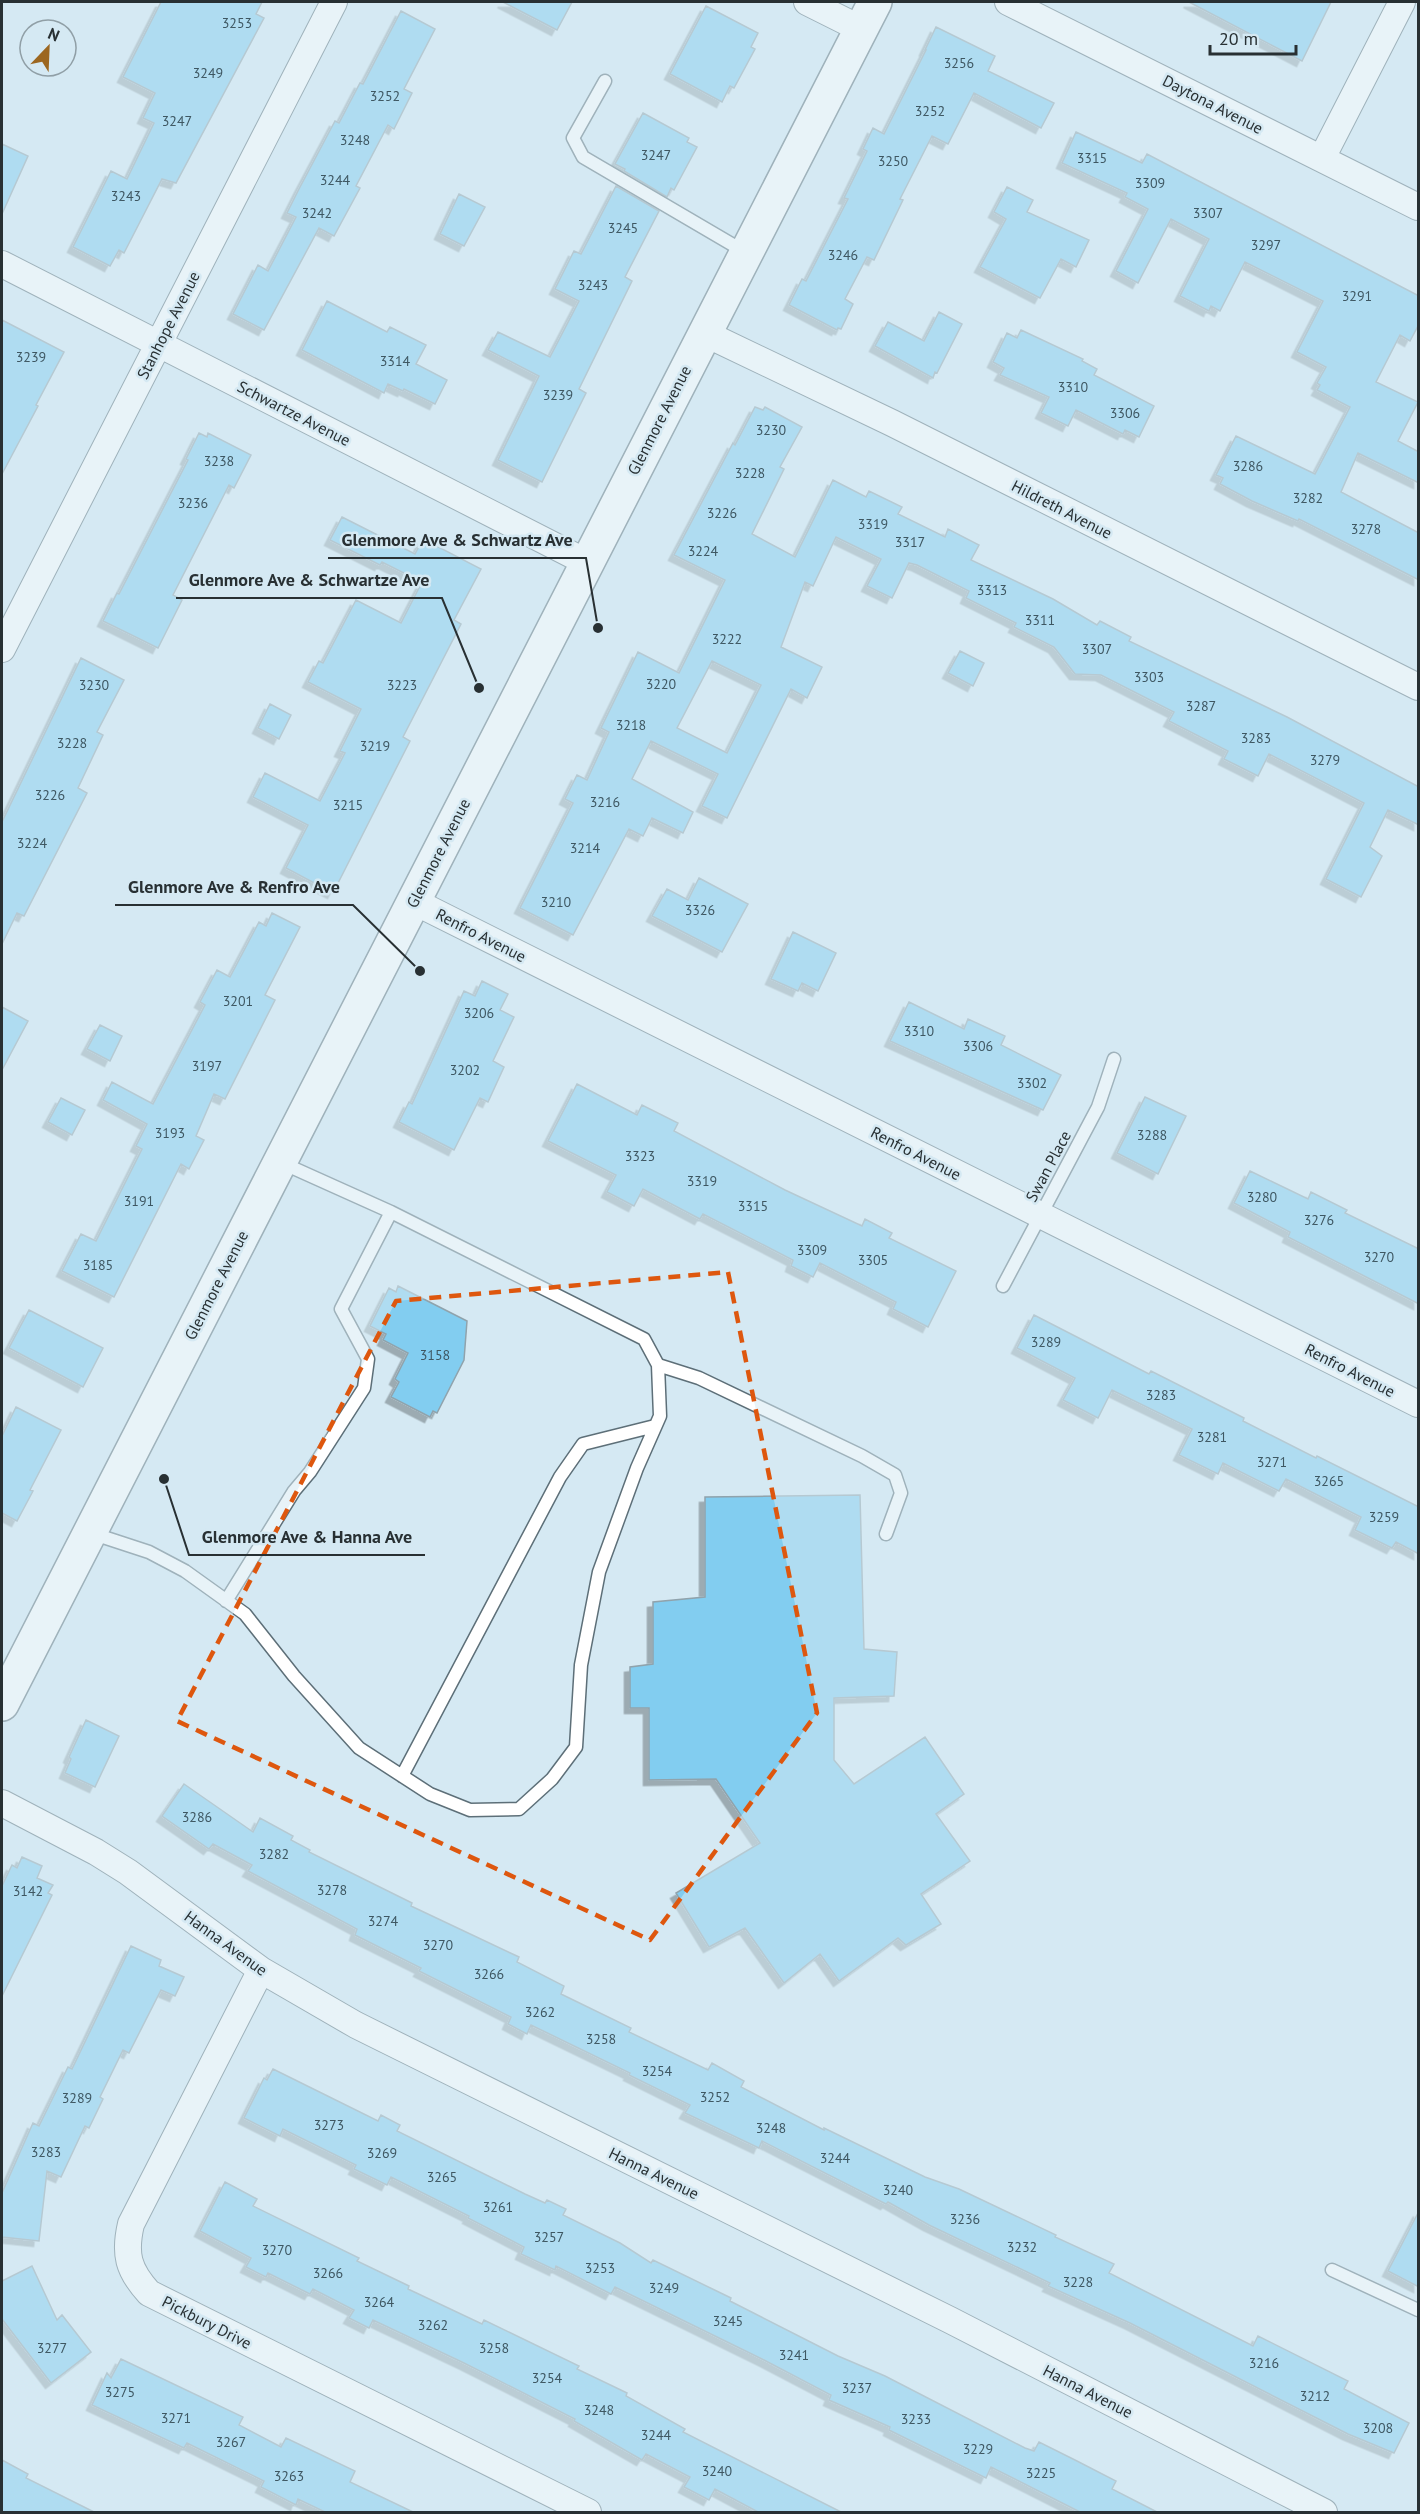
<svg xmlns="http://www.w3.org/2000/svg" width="1420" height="2514" font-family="'PT Sans',sans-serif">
<defs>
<filter id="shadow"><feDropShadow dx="-5.5" dy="5.5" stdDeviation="0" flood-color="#0004"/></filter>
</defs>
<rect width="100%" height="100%" fill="#d5e9f3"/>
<path fill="#82cdf0" stroke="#90a3ac" stroke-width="1.5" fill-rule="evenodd" filter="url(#shadow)" d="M161,2H262L256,14L264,18L176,183L162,179L124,253L119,250L110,266L73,247L111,171L127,179L154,123L143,118L155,93L123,77Z
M503,2H572L557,30Z
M1189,2H1331L1302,61Z
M706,6L758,33L751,47L755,49L734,88L730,86L722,102L670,74Z
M401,11L435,29L404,89L412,93L394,129L388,125L356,186L360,188L334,236L319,228L264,330L233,314L258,265L268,271L296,217L287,213L299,189L335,121L339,123L360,83L363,84Z
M936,27L995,56L988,71L1054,103L1041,128L974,93L948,144L932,136L900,199L903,200L874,260L867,257L845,299L853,304L841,329L838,328L837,330L789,305L802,279L806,281L848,199L844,198L867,151L863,149L873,128L884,134L926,50H925Z
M643,113L689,138L687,142L697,147L674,190L671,188L667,197L624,171L625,169L615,164Z
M1076,132L1142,163L1147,154L1419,296V324L1410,341L1400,335L1376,382L1418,402L1398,441L1419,452V483L1358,453L1341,492L1419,533V580L1299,519L1298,521L1252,501L1220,484L1223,478L1216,475L1236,436L1315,474L1350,407L1317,390L1320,385L1317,383L1326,367L1297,352L1323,301L1245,262L1220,311L1211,306L1209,311L1180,296L1209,239L1171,219L1138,283L1116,271L1148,209L1125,197L1127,193L1062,163Z
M2,144L28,156L2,214Z
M616,186L659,211L625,277L632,281L579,389L586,393L542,482L498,460L539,376L488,350L498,332L550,357L579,301L555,289L574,251L581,254Z
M1007,187L1033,200L1027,212L1089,240L1076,267L1061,259L1040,298L980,267L1006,219L994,212Z
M459,194L485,207L464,246L440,234Z
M327,301L387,332L390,327L426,345L416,364L447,380L435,404L404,389L403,391L388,384L384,393L302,350Z
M939,312L962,324L937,373L935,372L933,378L875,346L888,322L924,341Z
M2,320L64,352L36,405L38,406L2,474Z
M1021,330L1083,359L1082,361L1097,369L1094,375L1154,406L1139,437L1125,430L1123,434L1076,410L1068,426L1041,413L1049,397L1000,375L1004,368L993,362L1007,333L1017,338Z
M755,407L763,410L765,407L802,427L780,467L784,469L752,534L795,557L833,480L866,497L869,491L902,507L898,514L945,537L948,529L979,545L971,560L1053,599L1097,625L1100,621L1131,637L1129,641L1287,717L1419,787V825L1388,810L1370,847L1382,856L1361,897L1326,879L1364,803L1269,754L1258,776L1224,759L1228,751L1169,721L1174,712L1101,675L1075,674L1054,647L1014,627L1016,623L966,598L969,591L917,565L909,563L892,598L867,586L881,559L836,537L813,586L805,582L781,647L822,667L807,698L791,689L727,818L702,806L718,774L651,741L632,779L693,812L683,833L652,818L643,836L629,829L573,935L520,908L573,803L565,799L577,775L587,780L609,732L601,728L638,652L679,673L725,580L674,555L733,443L735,445ZM712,661L761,685L727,753L677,728Z
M199,433L207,437L208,433L251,455L234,488L229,485L173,595L182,600L158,648L103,621L117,593L119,594L188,460L186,459Z
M342,517L415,554L423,539L481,569L454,620L461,624L403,737L410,741L333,893L286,868L308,825L253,797L265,773L320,801L345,753L340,751L361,709L308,682L319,661L323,663L356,600L401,623L422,582L382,562L380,565L330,540Z
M960,651L984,663L973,686L948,673Z
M81,658L124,680L97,732L103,735L78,788L87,793L24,916L17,913L2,944V822Z
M270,704L291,715L279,739L258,728Z
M699,878L748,904L722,952L652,916L667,889L688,900Z
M272,913L300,927L265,995L275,1000L225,1099L214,1094L196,1136L204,1140L189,1169L181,1164L114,1297L62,1271L81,1234L96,1241L142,1149L136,1146L147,1124L103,1100L112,1082L153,1104L205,1005L200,1002L217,970L230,977L259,922L266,926Z
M793,932L836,953L818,991L802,983L798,991L771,979Z
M482,981L508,994L500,1010L514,1017L493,1061L504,1067L488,1102L480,1098L454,1150L399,1122L409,1102L412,1104L464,991L475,996Z
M909,1002L964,1029L968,1019L1005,1036L1001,1045L1061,1075L1043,1110L890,1041Z
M2,1007L28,1021L2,1070Z
M100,1025L122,1036L110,1061L87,1049Z
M577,1084L637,1115L642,1105L678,1123L674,1131L785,1190L862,1226L865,1219L892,1233L889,1238L956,1271L928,1327L893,1309L896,1302L820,1263L813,1277L791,1266L793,1260L703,1214L700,1219L643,1189L634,1206L607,1192L616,1175L548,1141Z
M1145,1097L1186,1116L1158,1174L1117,1153Z
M61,1098L85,1110L72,1135L48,1122Z
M1250,1171L1308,1199L1311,1192L1347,1210L1345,1213L1419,1249V1304L1288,1237L1290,1232L1234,1203Z
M398,1286L467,1321L464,1360L437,1413L433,1411L430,1417L391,1397L399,1382L395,1379L408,1353L383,1340L386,1334L370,1326L389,1288L396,1292Z
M29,1310L103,1348L83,1387L9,1348Z
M1034,1315L1149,1374L1151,1371L1244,1418L1243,1421L1316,1458L1317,1456L1419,1507V1554L1396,1542L1392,1548L1355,1530L1361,1517L1286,1479L1279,1491L1223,1463L1218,1474L1179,1455L1192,1429L1112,1390L1098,1418L1063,1400L1075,1378L1017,1348Z
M16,1407L61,1430L30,1490L33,1491L17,1521L2,1513V1436Z
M860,1495L864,1649L897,1652L894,1696L834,1698V1760L854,1784L925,1737L964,1794L936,1814L970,1861L921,1894L941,1924L906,1945L898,1938L839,1981L820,1954L784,1983L745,1928L709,1947L676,1893L760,1843L716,1779L649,1780V1708H630V1667L653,1664V1602L705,1597V1497Z
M86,1720L119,1736L95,1787L65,1773L71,1759L69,1757Z
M184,1784L253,1832L260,1818L293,1836L291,1840L310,1850L309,1852L412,1903L411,1906L519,1957L517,1962L564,1986L561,1994L631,2028L629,2032L708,2070L712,2063L744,2081L741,2087L824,2130V2128L925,2177L959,2189L1056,2235L1055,2237L1114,2264L1109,2273L1253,2346L1258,2336L1348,2381L1344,2389L1409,2423L1394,2453L1348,2434L1130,2323L1048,2286L1050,2283L929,2225L888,2202L886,2204L762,2141L759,2148L685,2113L690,2105L629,2075L630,2073L531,2025L527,2034L508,2024L511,2017L419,1971L421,1968L355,1935L357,1929L248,1871L252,1865L213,1844L209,1849L162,1816Z
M22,1857L42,1866L37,1878L53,1885L48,1893L52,1895L2,1996V1886L12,1865L17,1868Z
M131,1946L161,1960L159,1966L184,1977L175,1996L161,1990L129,2053L123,2050L100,2097L103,2099L89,2128L85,2126L61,2177L47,2171L39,2241L2,2237V2193L33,2123L39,2126L68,2067L72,2069Z
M273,2069L378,2121L381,2115L400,2125L397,2131L525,2194L545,2203L547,2200L566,2209L563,2215L620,2243L651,2263L653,2260L731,2298L730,2301L838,2356L885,2376L1025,2448L1034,2451L1039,2442L1075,2460L1116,2481L1112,2489L1157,2512H1080L991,2467L986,2478L889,2430L890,2427L829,2400L831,2395L764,2360L615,2287L611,2294L556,2266L555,2270L521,2254L524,2247L468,2218L469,2216L391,2177L387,2185L354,2169L356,2165L283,2129L280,2136L244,2118L264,2078L267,2080Z
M225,2182L257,2199L253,2206L359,2258L357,2261L409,2286L408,2289L482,2324L484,2320L579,2366L577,2369L627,2393L626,2396L685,2429L683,2432L841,2512H758L715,2489L709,2500L684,2487L690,2477L646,2454L642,2460L574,2421L575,2419L464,2363L373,2320L369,2328L349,2318L354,2310L313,2289L310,2294L268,2273L266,2277L246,2267L251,2258L200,2231Z
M1419,2211V2287L1388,2271Z
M32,2266L57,2320L62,2315L91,2352L51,2383L2,2319V2281Z
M121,2359L243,2417L239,2425L281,2447L286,2438L355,2471L350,2482L413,2512H325L298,2499L296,2505L261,2487L264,2481L187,2443L184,2448L92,2405L107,2373L111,2378Z
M2,2460L28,2474L26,2478L94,2512H2Z"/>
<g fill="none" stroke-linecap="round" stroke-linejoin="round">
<g stroke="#5d6f78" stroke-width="15">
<path id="lane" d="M605,81L573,138L583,157L745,252
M1003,1286L1098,1107L1114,1059
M658,1365L699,1378L862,1456L895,1475L901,1493L886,1534
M91,1533L149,1552L185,1571L245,1614L294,1676L359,1748L430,1794L470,1810L519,1809L552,1779L576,1747L581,1665L599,1572L637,1468L660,1416L658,1365L644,1339L391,1212L282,1163
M226,1601L294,1491L310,1472L364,1388L368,1359L341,1309L391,1212
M402,1776L560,1477L583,1444L655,1426
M1332,2270L1418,2310"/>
</g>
<g stroke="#5d6f78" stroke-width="28">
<path id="street" d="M807,2L861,29
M1008,2L1418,207
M1322,158L1402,2
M2,264L586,562
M704,333L892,423L1418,687
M2,649L334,2
M413,901L1418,1404
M2,1803L96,1852L128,1872L261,1970L356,2025L950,2320L1324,2512
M261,1970L131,2224C124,2254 128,2270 149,2293L588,2512"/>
</g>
<g stroke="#5d6f78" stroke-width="36">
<path id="secondary" d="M2,1704L875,2"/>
</g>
<use href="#lane" stroke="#fff" stroke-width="12"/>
<use href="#street" stroke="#fff" stroke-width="26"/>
<use href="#secondary" stroke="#fff" stroke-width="33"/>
</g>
<path d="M0 0H1420V2514H0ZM728,1272L817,1713L650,1940L177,1721L396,1301Z" fill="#d5e9f3" fill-opacity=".55" fill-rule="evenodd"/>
<path fill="none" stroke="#de570e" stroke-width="4.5" stroke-dasharray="12 8" stroke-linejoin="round" d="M728,1272L817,1713L650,1940L177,1721L396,1301Z"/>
<g text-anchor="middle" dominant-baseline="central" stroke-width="5" stroke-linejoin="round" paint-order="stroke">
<g font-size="14" fill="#3e5762">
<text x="237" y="23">3253</text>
<text x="959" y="63">3256</text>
<text x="208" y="73">3249</text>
<text x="385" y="96">3252</text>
<text x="930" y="111">3252</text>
<text x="177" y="121">3247</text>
<text x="355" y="140">3248</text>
<text x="656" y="155">3247</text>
<text x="1092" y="158">3315</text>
<text x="893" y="161">3250</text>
<text x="335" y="180">3244</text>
<text x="1150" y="183">3309</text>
<text x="126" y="196">3243</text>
<text x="317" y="213">3242</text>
<text x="1208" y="213">3307</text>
<text x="623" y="228">3245</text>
<text x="1266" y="245">3297</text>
<text x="843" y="255">3246</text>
<text x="593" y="285">3243</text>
<text x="1357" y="296">3291</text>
<text x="31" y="357">3239</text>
<text x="395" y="361">3314</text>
<text x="1073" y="387">3310</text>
<text x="558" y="395">3239</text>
<text x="1125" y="413">3306</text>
<text x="771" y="430">3230</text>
<text x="219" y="461">3238</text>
<text x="1248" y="466">3286</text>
<text x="750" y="473">3228</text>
<text x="1308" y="498">3282</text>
<text x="193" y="503">3236</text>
<text x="722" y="513">3226</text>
<text x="873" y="524">3319</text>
<text x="1366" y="529">3278</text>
<text x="910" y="542">3317</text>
<text x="703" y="551">3224</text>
<text x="992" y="590">3313</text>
<text x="1040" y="620">3311</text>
<text x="727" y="639">3222</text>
<text x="1097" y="649">3307</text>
<text x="1149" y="677">3303</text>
<text x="661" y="684">3220</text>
<text x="94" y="685">3230</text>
<text x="402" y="685">3223</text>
<text x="1201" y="706">3287</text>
<text x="631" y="725">3218</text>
<text x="1256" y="738">3283</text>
<text x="72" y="743">3228</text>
<text x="375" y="746">3219</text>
<text x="1325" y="760">3279</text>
<text x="50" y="795">3226</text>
<text x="605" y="802">3216</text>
<text x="348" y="805">3215</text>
<text x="32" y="843">3224</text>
<text x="585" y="848">3214</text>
<text x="556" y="902">3210</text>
<text x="700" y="910">3326</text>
<text x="238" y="1001">3201</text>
<text x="479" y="1013">3206</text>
<text x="919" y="1031">3310</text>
<text x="978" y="1046">3306</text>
<text x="207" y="1066">3197</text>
<text x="465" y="1070">3202</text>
<text x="1032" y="1083">3302</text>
<text x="170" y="1133">3193</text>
<text x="1152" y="1135">3288</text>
<text x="640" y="1156">3323</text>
<text x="702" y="1181">3319</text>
<text x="1262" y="1197">3280</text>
<text x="139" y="1201">3191</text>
<text x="753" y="1206">3315</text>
<text x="1319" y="1220">3276</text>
<text x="812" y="1250">3309</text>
<text x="1379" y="1257">3270</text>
<text x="873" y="1260">3305</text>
<text x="98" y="1265">3185</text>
<text x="1046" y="1342">3289</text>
<text x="435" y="1355">3158</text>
<text x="1161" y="1395">3283</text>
<text x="1212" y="1437">3281</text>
<text x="1272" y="1462">3271</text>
<text x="1329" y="1481">3265</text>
<text x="1384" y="1517">3259</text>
<text x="197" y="1817">3286</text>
<text x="274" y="1854">3282</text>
<text x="332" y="1890">3278</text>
<text x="28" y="1891">3142</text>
<text x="383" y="1921">3274</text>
<text x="438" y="1945">3270</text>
<text x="489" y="1974">3266</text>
<text x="540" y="2012">3262</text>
<text x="601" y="2039">3258</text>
<text x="657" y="2071">3254</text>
<text x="715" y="2097">3252</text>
<text x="77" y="2098">3289</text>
<text x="329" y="2125">3273</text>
<text x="771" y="2128">3248</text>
<text x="46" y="2152">3283</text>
<text x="382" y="2153">3269</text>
<text x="835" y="2158">3244</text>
<text x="442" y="2177">3265</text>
<text x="898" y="2190">3240</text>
<text x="498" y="2207">3261</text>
<text x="965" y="2219">3236</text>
<text x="549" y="2237">3257</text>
<text x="1022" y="2247">3232</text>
<text x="277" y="2250">3270</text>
<text x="600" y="2268">3253</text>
<text x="328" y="2273">3266</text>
<text x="1078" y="2282">3228</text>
<text x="664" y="2288">3249</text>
<text x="379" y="2302">3264</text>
<text x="728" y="2321">3245</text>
<text x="433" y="2325">3262</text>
<text x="52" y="2348">3277</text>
<text x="494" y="2348">3258</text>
<text x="794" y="2355">3241</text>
<text x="1264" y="2363">3216</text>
<text x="547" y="2378">3254</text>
<text x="857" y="2388">3237</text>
<text x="120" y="2392">3275</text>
<text x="1315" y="2396">3212</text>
<text x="599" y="2410">3248</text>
<text x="176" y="2418">3271</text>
<text x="916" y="2419">3233</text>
<text x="1378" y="2428">3208</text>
<text x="656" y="2435">3244</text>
<text x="231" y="2442">3267</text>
<text x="978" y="2449">3229</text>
<text x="717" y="2471">3240</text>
<text x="1041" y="2473">3225</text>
<text x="289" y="2476">3263</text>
</g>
<g font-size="16" fill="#283033" stroke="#d5e9f3">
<text transform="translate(1213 104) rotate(27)">Daytona Avenue</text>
<text transform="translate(168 325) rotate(-63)">Stanhope Avenue</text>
<text transform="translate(294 413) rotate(27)">Schwartze Avenue</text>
<text transform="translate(659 420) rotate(-63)">Glenmore Avenue</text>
<text transform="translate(1062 509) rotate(27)">Hildreth Avenue</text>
<text transform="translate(438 853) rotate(-63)">Glenmore Avenue</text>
<text transform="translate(481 935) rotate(27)">Renfro Avenue</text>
<text transform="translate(916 1153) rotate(27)">Renfro Avenue</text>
<text transform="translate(1048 1166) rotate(-62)">Swan Place</text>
<text transform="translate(216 1285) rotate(-63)">Glenmore Avenue</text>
<text transform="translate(1350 1370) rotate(27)">Renfro Avenue</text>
<text transform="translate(226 1943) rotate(36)">Hanna Avenue</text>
<text transform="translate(654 2173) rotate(26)">Hanna Avenue</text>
<text transform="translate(207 2322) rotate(27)">Pickbury Drive</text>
<text transform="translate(1088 2391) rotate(27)">Hanna Avenue</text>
</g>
</g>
<path fill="none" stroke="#283033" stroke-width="2" d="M598 628L586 558H328M479 688L442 598H176M420 971L353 905H115M164 1479L189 1555H425"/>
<g fill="#283033" stroke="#d5e9f3" stroke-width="2">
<circle cx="598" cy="628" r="6"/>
<circle cx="479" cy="688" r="6"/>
<circle cx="420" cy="971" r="6"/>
<circle cx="164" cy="1479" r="6"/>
</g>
<g font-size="18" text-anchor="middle" font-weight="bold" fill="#283033" stroke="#d5e9f3" stroke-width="5" stroke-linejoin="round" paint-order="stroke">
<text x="457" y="546">Glenmore Ave &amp; Schwartz Ave</text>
<text x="309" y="586">Glenmore Ave &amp; Schwartze Ave</text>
<text x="234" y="893">Glenmore Ave &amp; Renfro Ave</text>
<text x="307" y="1543">Glenmore Ave &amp; Hanna Ave</text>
</g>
<rect width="1420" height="2514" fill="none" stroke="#283033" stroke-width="6"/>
<g transform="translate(48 48) rotate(23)"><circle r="28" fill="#d5e9f3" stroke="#909fa6" stroke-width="1.5"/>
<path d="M0-4.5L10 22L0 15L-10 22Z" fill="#9c6720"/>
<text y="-9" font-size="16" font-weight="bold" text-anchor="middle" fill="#283033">N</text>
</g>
<path d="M1210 45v9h86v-9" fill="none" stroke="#283033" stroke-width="3"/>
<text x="1219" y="45" font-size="18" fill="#283033" stroke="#d5e9f3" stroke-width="4.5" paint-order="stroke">20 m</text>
</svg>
